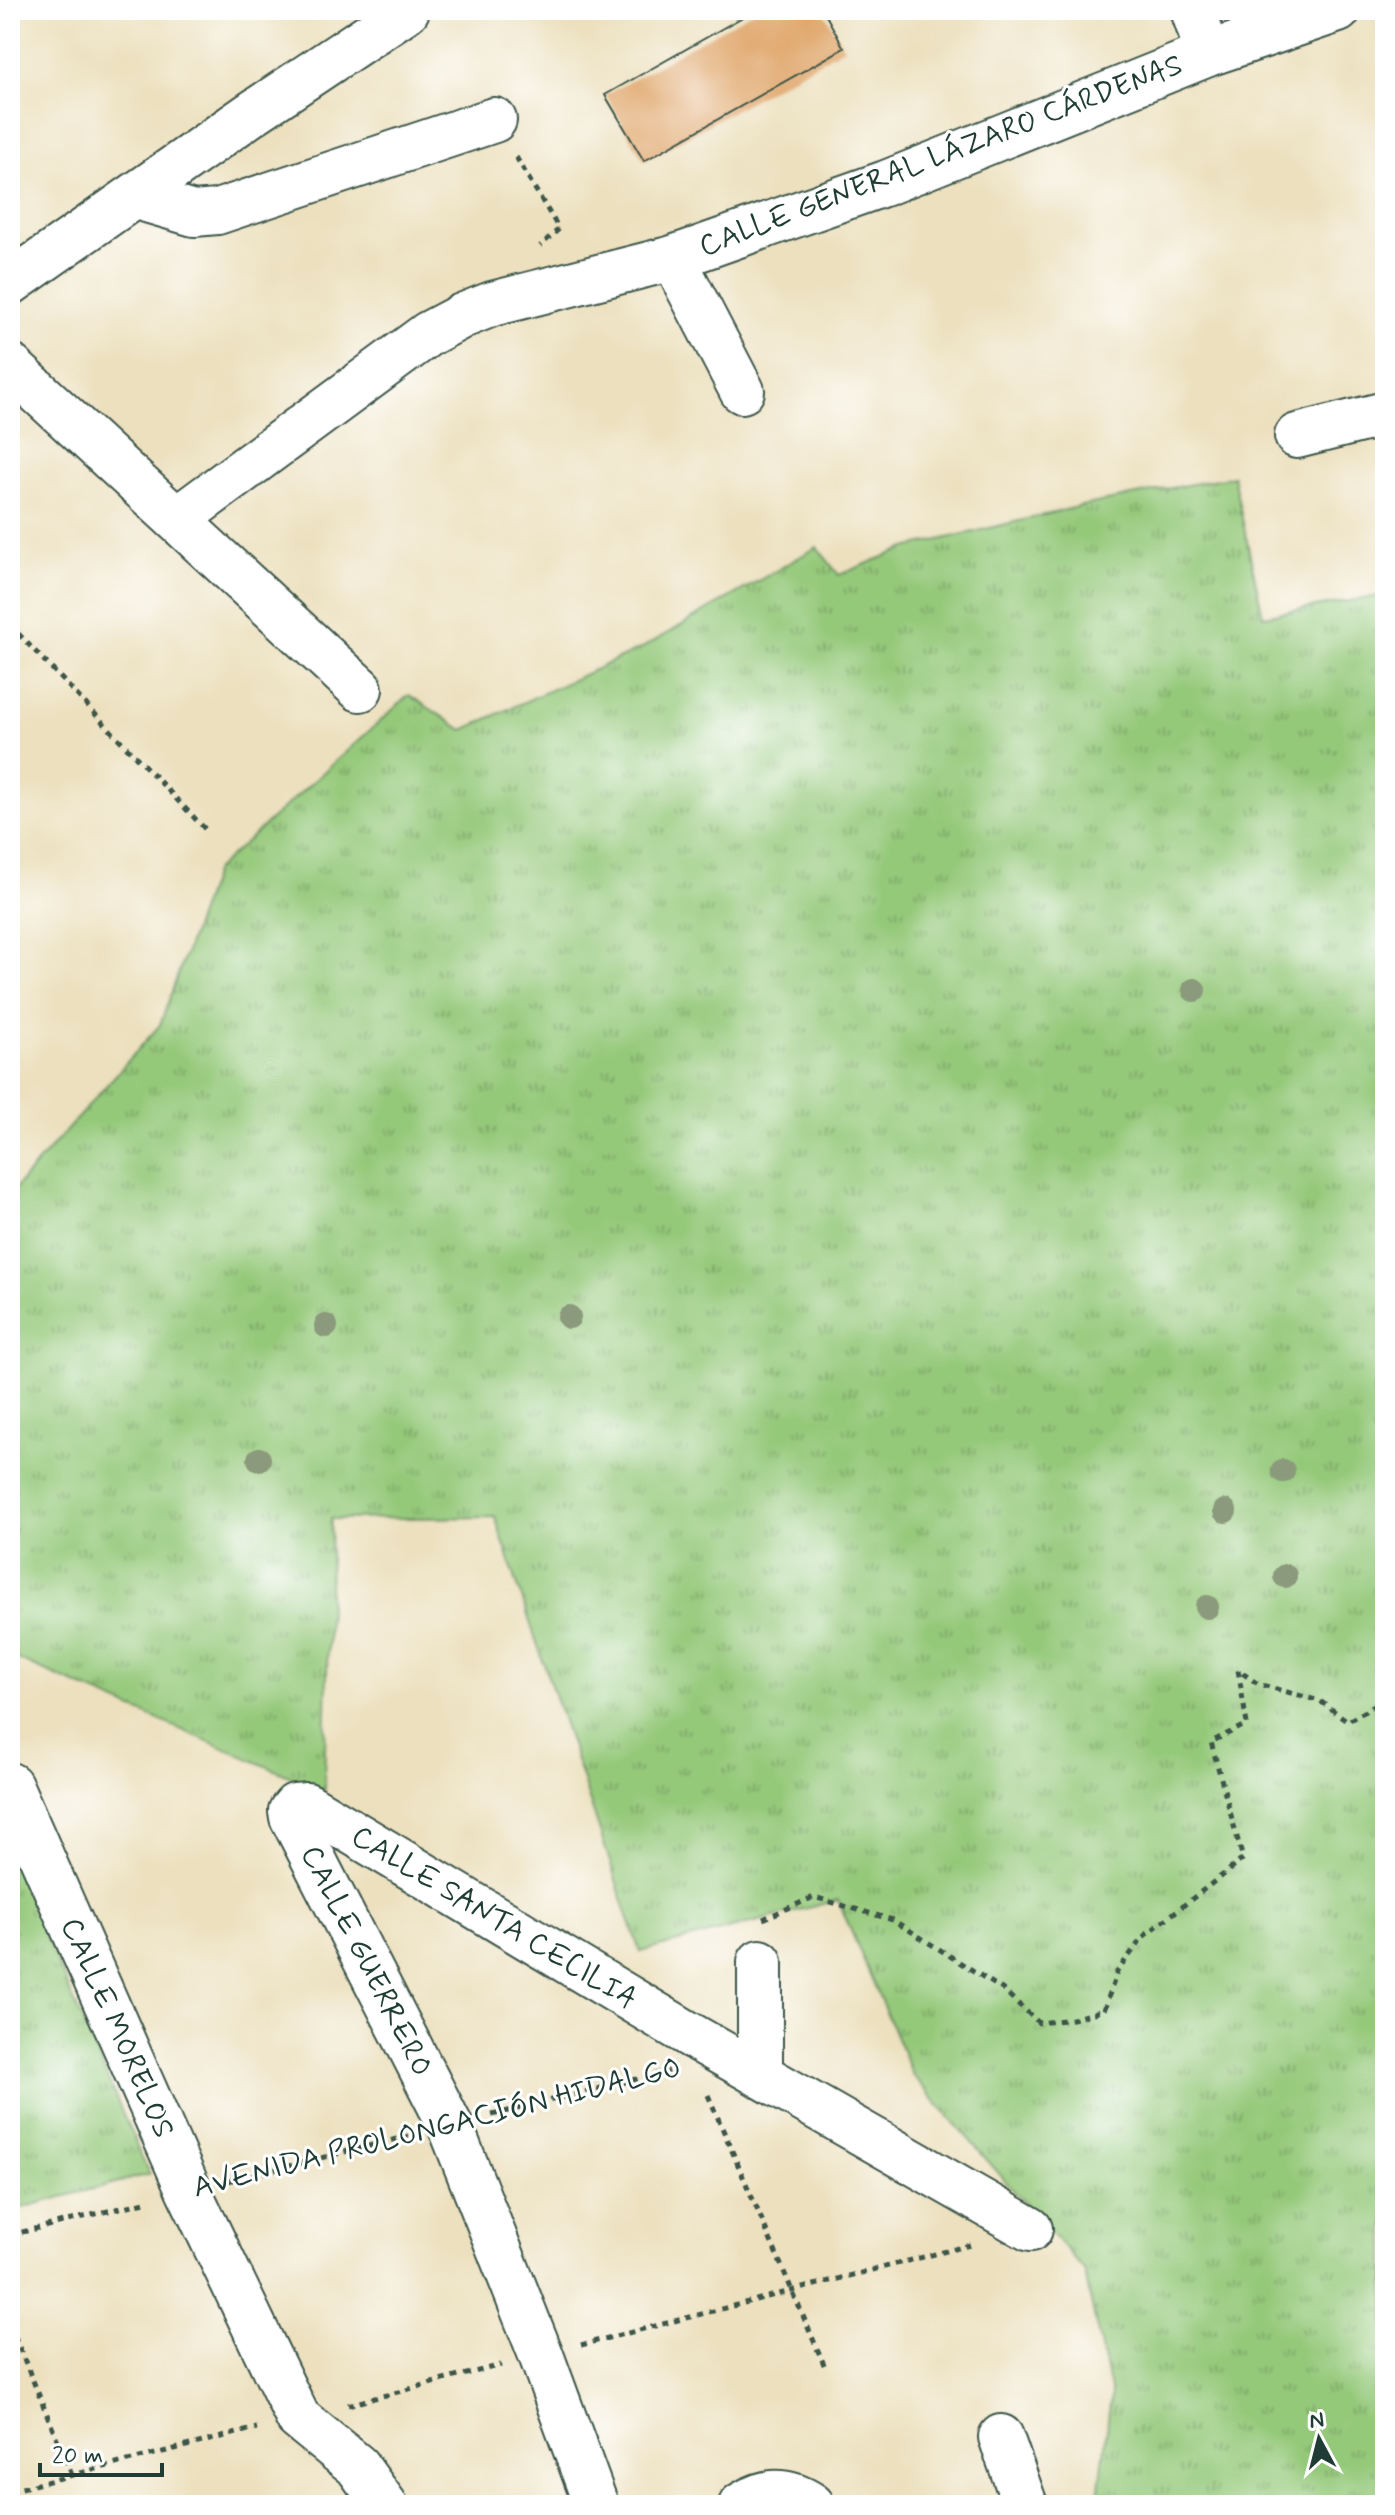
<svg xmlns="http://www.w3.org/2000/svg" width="1395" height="2515" font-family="Mynerve,sans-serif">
<defs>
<pattern id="grass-tufts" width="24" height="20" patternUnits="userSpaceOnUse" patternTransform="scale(2)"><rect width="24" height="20" fill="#95c97a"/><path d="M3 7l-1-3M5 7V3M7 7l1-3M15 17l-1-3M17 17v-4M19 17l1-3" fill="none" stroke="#79a465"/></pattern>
</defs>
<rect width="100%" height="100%" fill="#fff"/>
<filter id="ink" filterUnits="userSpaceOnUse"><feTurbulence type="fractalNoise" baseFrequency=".0125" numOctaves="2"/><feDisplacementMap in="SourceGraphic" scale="16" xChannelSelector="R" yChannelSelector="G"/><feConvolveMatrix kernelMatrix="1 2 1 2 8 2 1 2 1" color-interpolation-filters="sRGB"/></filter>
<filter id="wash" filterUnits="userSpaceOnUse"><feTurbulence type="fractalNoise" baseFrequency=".006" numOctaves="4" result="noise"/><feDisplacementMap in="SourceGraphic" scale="32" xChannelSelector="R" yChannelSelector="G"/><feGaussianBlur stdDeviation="1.8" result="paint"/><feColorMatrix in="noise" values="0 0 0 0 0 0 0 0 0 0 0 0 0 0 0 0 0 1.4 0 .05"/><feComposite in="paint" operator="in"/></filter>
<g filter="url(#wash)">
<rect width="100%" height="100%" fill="#ece0be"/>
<path fill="url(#grass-tufts)" stroke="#5a8357" stroke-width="2" d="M1233,476L1263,616L1385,595V2505H1098L1111,2394L1084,2270L913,2076L838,1900L640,1952L495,1517L331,1519L324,1791L10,1656V1194L160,1025L215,870L409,695L463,730L642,648L817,547L839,575L906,548L1086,505Z
M10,1854L149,2174L10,2211Z"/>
<g id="blocks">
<path fill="#dea162" d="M755,10H823L844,48L644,161L605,95Z"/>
</g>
</g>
<g filter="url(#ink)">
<use href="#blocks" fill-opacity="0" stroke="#3e5549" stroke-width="2"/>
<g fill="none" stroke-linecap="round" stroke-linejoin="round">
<g stroke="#3e5549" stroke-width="48">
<path id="minor" d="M1193,10L1208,54
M136,197L194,214L217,212L494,120
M673,258L742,391
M10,283L251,114L407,10
M10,366L360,689
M1297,436L1385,414
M177,519L428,334L462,316L492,304L673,258L886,183L1208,54L1338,10
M10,1785L189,2191L298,2418L357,2466L385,2505
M760,2074V1962
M1001,2437L1025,2505
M596,2505L541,2355L450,2125L292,1817L291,1811L295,1806L307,1805L692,2036L1030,2229
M741,2505C765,2489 788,2489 812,2505"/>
</g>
<path stroke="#3e5549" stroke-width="5" stroke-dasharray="6 6" stroke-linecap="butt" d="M516,157L559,229L540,246
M10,625L206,830
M763,1919L814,1897L893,1920L1002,1989L1039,2023L1072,2019L1104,2010L1117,1972L1143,1937L1243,1859L1211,1742L1247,1724L1238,1670L1258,1684L1320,1701L1348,1721L1385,1700
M708,2095L825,2367
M492,2115L669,2071
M228,2181L409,2136
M10,2235L149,2201
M10,2325L72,2475
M581,2345L970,2245
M348,2405L501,2365
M10,2491L257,2428"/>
<use href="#minor" stroke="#fff" stroke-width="44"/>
</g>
<g fill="#8b9a7c">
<circle cx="1194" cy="990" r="12"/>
<circle cx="569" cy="1317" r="12"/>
<circle cx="326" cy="1326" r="12"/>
<circle cx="259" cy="1459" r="12"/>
<circle cx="1283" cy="1471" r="12"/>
<circle cx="1225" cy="1511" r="12"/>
<circle cx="1285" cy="1576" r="12"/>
<circle cx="1207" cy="1607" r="12"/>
</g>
</g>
<g text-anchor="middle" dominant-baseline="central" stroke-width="6" stroke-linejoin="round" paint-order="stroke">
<g font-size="30" fill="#1f3d34" stroke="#fff">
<text transform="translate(941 156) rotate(-21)">CALLE GENERAL LÁZARO CÁRDENAS</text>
<text transform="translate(494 1918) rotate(31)">CALLE SANTA CECILIA</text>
<text transform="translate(366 1961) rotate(63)">CALLE GUERRERO</text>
<text transform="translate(117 2028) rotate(66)">CALLE MORELOS</text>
<text transform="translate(437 2128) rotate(-14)">AVENIDA PROLONGACIÓN HIDALGO</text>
</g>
</g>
<rect width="1395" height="2515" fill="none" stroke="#fff" stroke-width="40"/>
<g transform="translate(1319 2439) rotate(353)" stroke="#ffffff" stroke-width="6" paint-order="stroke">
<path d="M0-6L14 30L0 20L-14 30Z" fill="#1f3d34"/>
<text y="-12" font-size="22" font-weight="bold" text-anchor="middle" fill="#1f3d34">N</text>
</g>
<path d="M40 2463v12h122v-12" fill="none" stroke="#1f3d34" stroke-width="4"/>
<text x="52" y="2463" font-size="24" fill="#1f3d34" stroke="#ffffff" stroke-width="6" paint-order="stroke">20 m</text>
</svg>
